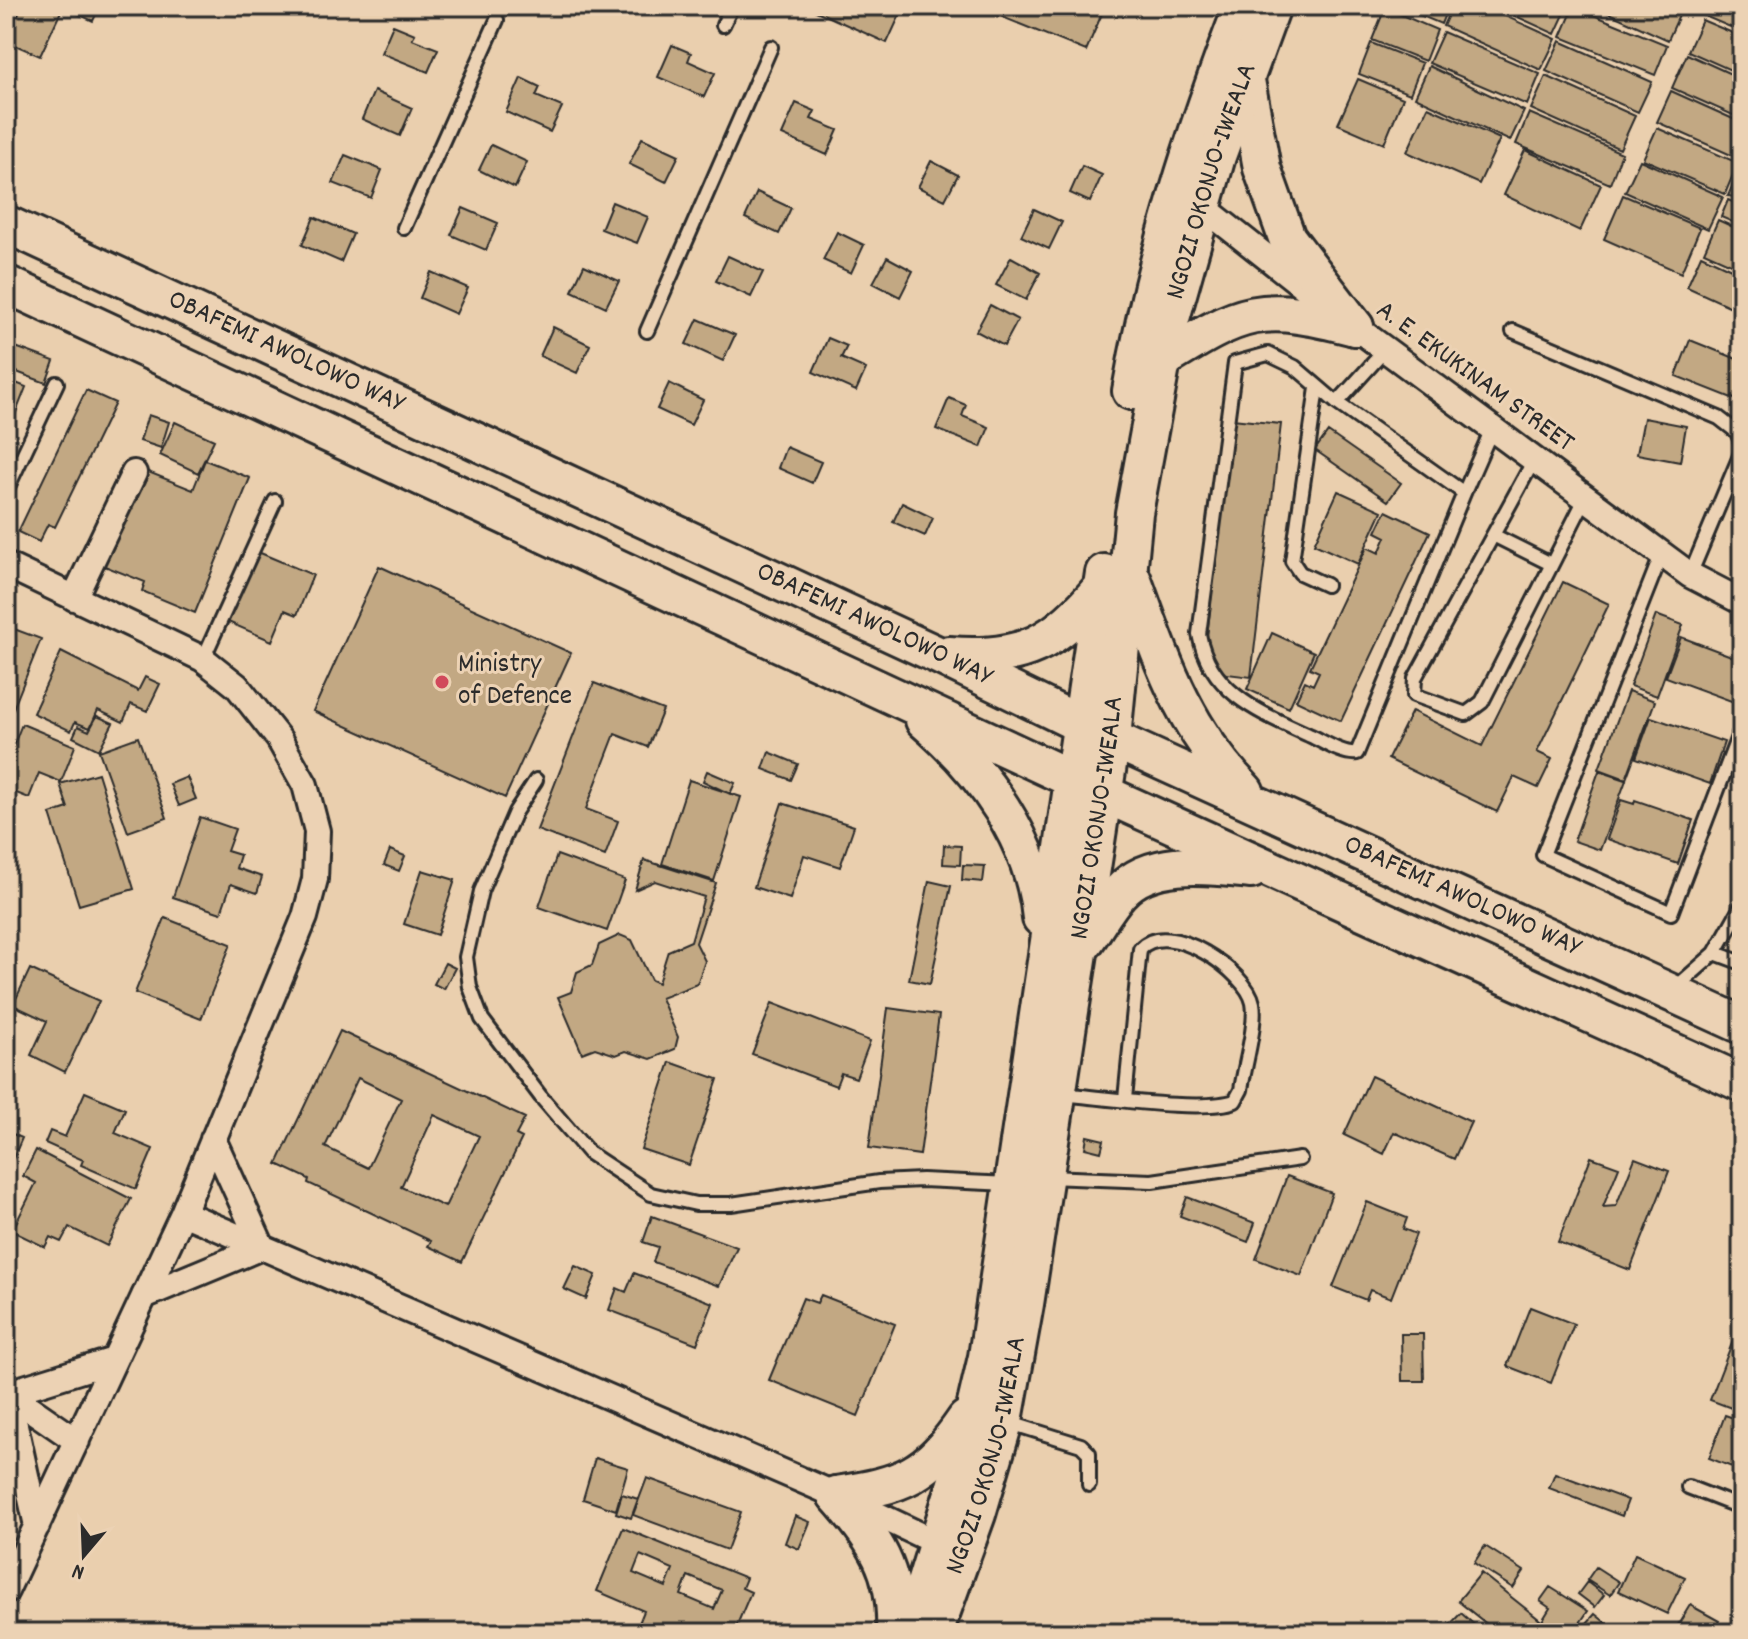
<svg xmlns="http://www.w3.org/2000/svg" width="1748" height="1639" font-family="Dekko,sans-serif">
<rect width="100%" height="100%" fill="#eacfae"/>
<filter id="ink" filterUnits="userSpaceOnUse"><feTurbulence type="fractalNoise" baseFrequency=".0125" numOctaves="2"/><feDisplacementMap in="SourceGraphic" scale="16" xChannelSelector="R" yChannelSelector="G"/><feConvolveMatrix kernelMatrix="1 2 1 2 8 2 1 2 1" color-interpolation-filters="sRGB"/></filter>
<g filter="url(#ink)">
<path fill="#c2a883" stroke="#2b2b2b" stroke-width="2" fill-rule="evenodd" d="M22,6H100L93,21L63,7L40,56L6,41Z
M805,6H904L887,43Z
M992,6H1097L1104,9L1086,51L990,12Z
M1398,6H1448L1441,24Z
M1452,6H1483L1556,39L1541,70L1443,26Z
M1494,6H1568L1555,34Z
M1593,6H1676L1682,9L1668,40Z
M1706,6H1742V32L1702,15Z
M1574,7L1667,45L1655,75L1561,37Z
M1385,8L1437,30L1425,61L1372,40Z
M1702,20L1742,37V75L1688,51Z
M393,25L415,34L412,39L438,49L428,72L381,53Z
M1443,32L1540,74L1527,105L1429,63Z
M1560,41L1652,82L1638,112L1546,71Z
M1371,43L1422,63L1410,94L1359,74Z
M672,45L691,53L688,61L715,73L704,97L658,77Z
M1687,54L1742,79V119L1672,88Z
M1429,66L1524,111L1510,141L1415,97Z
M1546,76L1635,116L1620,149L1531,109Z
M521,78L540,87L536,96L562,107L550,132L506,112Z
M1358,79L1403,98L1384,144L1338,124Z
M374,91L412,108L400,136L362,119Z
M1671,91L1742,123L1740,159L1657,122Z
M796,103L815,111L811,119L838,130L827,155L782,135Z
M1428,107L1500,139L1479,184L1407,152Z
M1529,113L1622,153L1610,184L1516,144Z
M1657,128L1738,163L1725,194L1643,159Z
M642,138L679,155L666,182L629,164Z
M491,145L527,162L515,188L479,170Z
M1525,150L1601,185L1580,231L1504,195Z
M345,155L382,170L371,198L333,183Z
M1640,160L1723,197L1708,229L1625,192Z
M931,161L958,175L945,200L918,187Z
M1742,163V198L1728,196Z
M1082,166L1102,175L1090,202L1070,193Z
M757,192L791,208L779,234L745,218Z
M1623,195L1700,228L1681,273L1604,239Z
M1728,200L1742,206V226L1721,217Z
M612,202L648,217L637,243L601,229Z
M463,208L498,223L486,250L451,235Z
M1034,209L1062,222L1049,249L1021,236Z
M314,217L353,234L341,262L302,245Z
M1718,220L1742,231V269L1704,252Z
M837,232L864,245L851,273L823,260Z
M1701,255L1742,274V312L1687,287Z
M728,256L763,272L751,297L716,281Z
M887,257L913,271L900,297L873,283Z
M1011,257L1040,273L1026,300L996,285Z
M584,265L619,281L606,307L572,291Z
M431,272L468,288L456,314L420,298Z
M990,305L1018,320L1004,346L976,331Z
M698,319L735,335L723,361L686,344Z
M553,327L590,345L577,373L540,356Z
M828,338L847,346L841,358L866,369L856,391L813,372Z
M1690,340L1742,361V402L1676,376Z
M10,345L54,361L46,383L6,368Z
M6,379L26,387L6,438Z
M669,383L703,400L691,425L657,409Z
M86,390L115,403L55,527L48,524L39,542L18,532Z
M949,398L966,405L962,416L989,427L981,447L936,429Z
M148,415L169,422L161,448L140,441Z
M1644,418L1686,426L1680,462L1637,454Z
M1232,419L1281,424L1251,677L1203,671Z
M175,422L214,440L198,473L160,455Z
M1328,432L1401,483L1388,501L1315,450Z
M786,447L821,462L812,483L778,468Z
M205,460L250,478L195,613L142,591L145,582L102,565L141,469L193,490Z
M1338,491L1382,511L1358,564L1314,544Z
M902,503L933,518L925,536L893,522Z
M1386,511L1430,532L1341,721L1296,700L1305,681L1313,685L1319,672L1310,668L1367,547L1379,553L1386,537L1376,532Z
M258,552L313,575L297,615L285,610L272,641L228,622Z
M379,566L571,653L505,798L313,711Z
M1563,582L1609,604L1537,752L1552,759L1538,788L1514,777L1497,812L1388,759L1412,711L1482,746Z
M1656,615L1683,625L1657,696L1630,686Z
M6,626L41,639L9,719L6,717Z
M1272,633L1314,652L1289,708L1247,689Z
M1681,637L1742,660V682L1734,702L1666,677Z
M61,652L138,691L145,677L160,684L147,711L131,704L123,722L98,710L90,728L75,722L71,731L33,713Z
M594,683L663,710L648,747L615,734L586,809L618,821L605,856L537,830Z
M1628,691L1655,701L1626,779L1599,769Z
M97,716L113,723L99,750L73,737L78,726L89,731Z
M1651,717L1724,742L1710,784L1636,758Z
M22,724L75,746L61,782L39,773L29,798L6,789V764Z
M138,737L167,818L128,832L99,751Z
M769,752L798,764L791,780L763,769Z
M707,771L735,783L730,794L703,781Z
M1599,771L1626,780L1600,850L1574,841Z
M98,773L134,889L79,905L50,814L68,808L60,784Z
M187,777L196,799L179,806L170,784Z
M689,780L741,797L714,881L662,864Z
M1621,800L1634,804L1635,800L1693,820L1678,864L1607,839Z
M782,803L854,826L840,867L804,855L790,899L754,887Z
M200,817L235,829L227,851L240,855L236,868L262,877L257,893L231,884L221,913L173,897Z
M944,845L961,846L960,865L943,864Z
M390,850L405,856L399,871L384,865Z
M557,855L625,880L607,931L539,907Z
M644,860L716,883L696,943L705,961L697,984L661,998L678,1037L675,1049L651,1059L626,1051L616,1055L595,1048L582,1053L558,997L571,992L577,972L592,965L599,945L620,935L632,940L651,980L658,983L668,951L691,941L704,897L655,881L635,890Z
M963,865L985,866L983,882L962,880Z
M422,870L455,880L437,935L404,924Z
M929,881L951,886L930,984L909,980Z
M165,918L231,944L201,1019L135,993Z
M445,963L455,968L444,989L434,984Z
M30,969L99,1001L65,1072L31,1055L47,1021L13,1005Z
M772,1003L870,1041L856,1078L841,1073L836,1086L752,1054Z
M888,1008L939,1015L920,1155L869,1148Z
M340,1031L525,1118L516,1135L522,1138L462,1262L428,1246L431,1241L308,1183L309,1179L277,1164ZM358,1078L401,1099L368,1168L325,1147ZM434,1115L479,1136L445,1207L401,1187Z
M670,1062L718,1079L689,1165L641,1149Z
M1371,1076L1471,1122L1454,1159L1394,1132L1384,1154L1344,1135Z
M85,1092L125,1109L115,1133L153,1149L136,1189L81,1165L83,1160L45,1143L50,1131L65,1137Z
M6,1131L22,1138L6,1175Z
M1087,1136L1104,1140L1101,1152L1085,1148Z
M36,1150L131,1199L107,1246L69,1227L61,1242L50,1237L45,1247L12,1231L36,1183L23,1176Z
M1591,1157L1619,1167L1603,1207L1616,1206L1635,1158L1669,1171L1630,1270L1558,1242Z
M1287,1176L1332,1193L1301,1276L1256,1259Z
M1187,1197L1255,1223L1248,1242L1180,1216Z
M1367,1202L1407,1218L1403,1229L1416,1234L1391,1298L1370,1290L1366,1300L1333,1287Z
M652,1216L737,1247L719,1286L653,1262L658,1247L643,1242Z
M575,1266L596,1275L586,1299L564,1289Z
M634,1273L713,1303L697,1344L609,1310L617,1288L626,1292Z
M821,1295L895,1324L858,1416L769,1380L803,1298L817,1303Z
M1530,1307L1574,1324L1551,1383L1507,1366Z
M1741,1320L1742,1321V1412L1710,1400Z
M1401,1334H1423L1424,1381H1402Z
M1725,1415L1742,1421V1471L1709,1458Z
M595,1458L628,1468L616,1510L583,1499Z
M1555,1473L1628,1500L1622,1516L1549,1488Z
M647,1478L741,1512L727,1550L633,1515Z
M622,1494L638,1499L631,1518L616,1513Z
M795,1516L810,1522L799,1549L785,1543Z
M623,1528L746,1578L742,1588L751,1592L734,1632L698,1633L679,1625L676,1633H635L644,1611L597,1591ZM640,1555L673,1569L666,1587L633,1573ZM688,1576L722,1590L714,1609L681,1595Z
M1485,1546L1524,1571L1513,1588L1474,1563Z
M1635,1554L1685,1577L1667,1614L1618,1591Z
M1596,1567L1619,1582L1610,1595L1587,1580Z
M1481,1573L1540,1620L1530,1633H1498L1458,1601Z
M1587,1582L1604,1595L1595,1607L1578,1594Z
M1550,1587L1588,1611L1573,1633H1559L1542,1621L1550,1608L1540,1601Z
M1690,1605L1719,1621L1712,1633H1673Z
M1461,1613L1478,1628L1473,1633H1442Z
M1595,1614L1611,1627L1606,1633H1578Z
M1000,1627L1044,1631V1633H1000Z"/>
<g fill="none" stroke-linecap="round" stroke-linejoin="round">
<g stroke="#2b2b2b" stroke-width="18">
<path id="lane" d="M723,25L732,6
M404,228L497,20
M647,331L771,47
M1513,331L1719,418L1737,432L1742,444
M1385,350L1337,403L1464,493L1492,429
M1317,388L1292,561L1300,573L1326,585
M1337,403L1295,367L1268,354L1235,363L1199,634C1210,694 1261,713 1311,736C1324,742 1343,755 1357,753L1464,493
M1534,460L1415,678L1414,695L1466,714L1482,702L1586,497
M6,491L57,383
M1493,535L1551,564
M1662,553L1543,855L1671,913L1742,726
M1690,575L1742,451
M203,659L275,501
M536,780L515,812L481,891L466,957L470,987L482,1019L541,1097L589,1153L651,1194L696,1204H731L879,1182L922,1180L1010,1184
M1715,953L1742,905
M1673,990L1715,953L1742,963
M1060,1094C1100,1097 1202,1113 1235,1101L1241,1090C1244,1068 1257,1024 1253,1003C1247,972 1168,917 1140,949L1125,1099
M1047,1177L1152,1181L1300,1159
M1007,1422L1081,1445L1089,1453V1485
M1688,1487L1742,1508"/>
</g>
<g stroke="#2b2b2b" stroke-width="30">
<path id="street" d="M1193,199L1355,327L1690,575L1742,602
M6,565L203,659L237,686L279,739L305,785L317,831L315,879L305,917L183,1213L836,1495L950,1549
M74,598L134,473
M144,1296L262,1247L213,1139
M6,1392L77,1441
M37,1526L8,1393L114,1360
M6,1591L183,1213"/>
</g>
<g stroke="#2b2b2b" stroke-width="42">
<g id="secondary">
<path d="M1245,75L1262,168L1287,238L1355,327"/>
<path id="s1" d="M6,224L938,655L1082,725L1742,1025"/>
<path d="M6,284L1074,780L1742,1083"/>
<path d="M1161,361C1243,310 1259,302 1355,327"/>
<path d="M1131,391C1154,258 1194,132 1243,6"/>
<path d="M1132,578C1162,660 1182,726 1245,791"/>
<path d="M949,655C1022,661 1056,643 1102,587"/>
<path d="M924,720C983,771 1034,840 1041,918"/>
<path d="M1084,943C1096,927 1106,907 1120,892C1151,857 1211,866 1251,870"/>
<path d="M836,1495C903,1485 927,1476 966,1419"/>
<path d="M836,1495C875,1539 898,1571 895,1633"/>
<path d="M912,1626L962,1464L987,1357L1104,573"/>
<path id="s2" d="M934,1633L977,1514L1003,1426L1025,1304L1112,738L1134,513L1168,329L1217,156L1272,6"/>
</g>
</g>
<use href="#lane" stroke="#ecd2b4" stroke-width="12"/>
<use href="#street" stroke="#ecd2b4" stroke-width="24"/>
<use href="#secondary" stroke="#ecd2b4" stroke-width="36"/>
</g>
</g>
<circle fill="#d1495b" stroke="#ecd2b4" stroke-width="3" cx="442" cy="682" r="8"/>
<g text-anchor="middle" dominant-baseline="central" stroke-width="6" stroke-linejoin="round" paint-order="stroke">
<g font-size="28" fill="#2b2b2b" stroke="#ecd2b4">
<text stroke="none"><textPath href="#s2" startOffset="1482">NGOZI OKONJO-IWEALA</textPath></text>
<text stroke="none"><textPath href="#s1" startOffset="308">OBAFEMI AWOLOWO WAY</textPath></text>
<text transform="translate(1474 378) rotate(36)">A. E. EKUKINAM STREET</text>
<text stroke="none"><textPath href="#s1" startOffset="956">OBAFEMI AWOLOWO WAY</textPath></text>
<text stroke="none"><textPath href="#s2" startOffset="834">NGOZI OKONJO-IWEALA</textPath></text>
<text stroke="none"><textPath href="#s1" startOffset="1604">OBAFEMI AWOLOWO WAY</textPath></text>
<text stroke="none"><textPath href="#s2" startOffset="186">NGOZI OKONJO-IWEALA</textPath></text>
</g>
<g font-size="28" fill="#2b2b2b" stroke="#ecd2b4" text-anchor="start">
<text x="458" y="666">Ministry<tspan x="458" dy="32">of Defence</tspan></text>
</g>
</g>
<rect width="1748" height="1639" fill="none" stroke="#ecd2b4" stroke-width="32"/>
<rect x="16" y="16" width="1716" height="1607" fill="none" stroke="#2b2b2b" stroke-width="3" filter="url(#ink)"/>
<g transform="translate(84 1555) rotate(199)" stroke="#ecd2b4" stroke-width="6" paint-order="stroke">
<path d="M0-6L14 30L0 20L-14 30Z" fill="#2b2b2b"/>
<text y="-12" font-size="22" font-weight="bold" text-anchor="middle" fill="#2b2b2b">N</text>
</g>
</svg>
